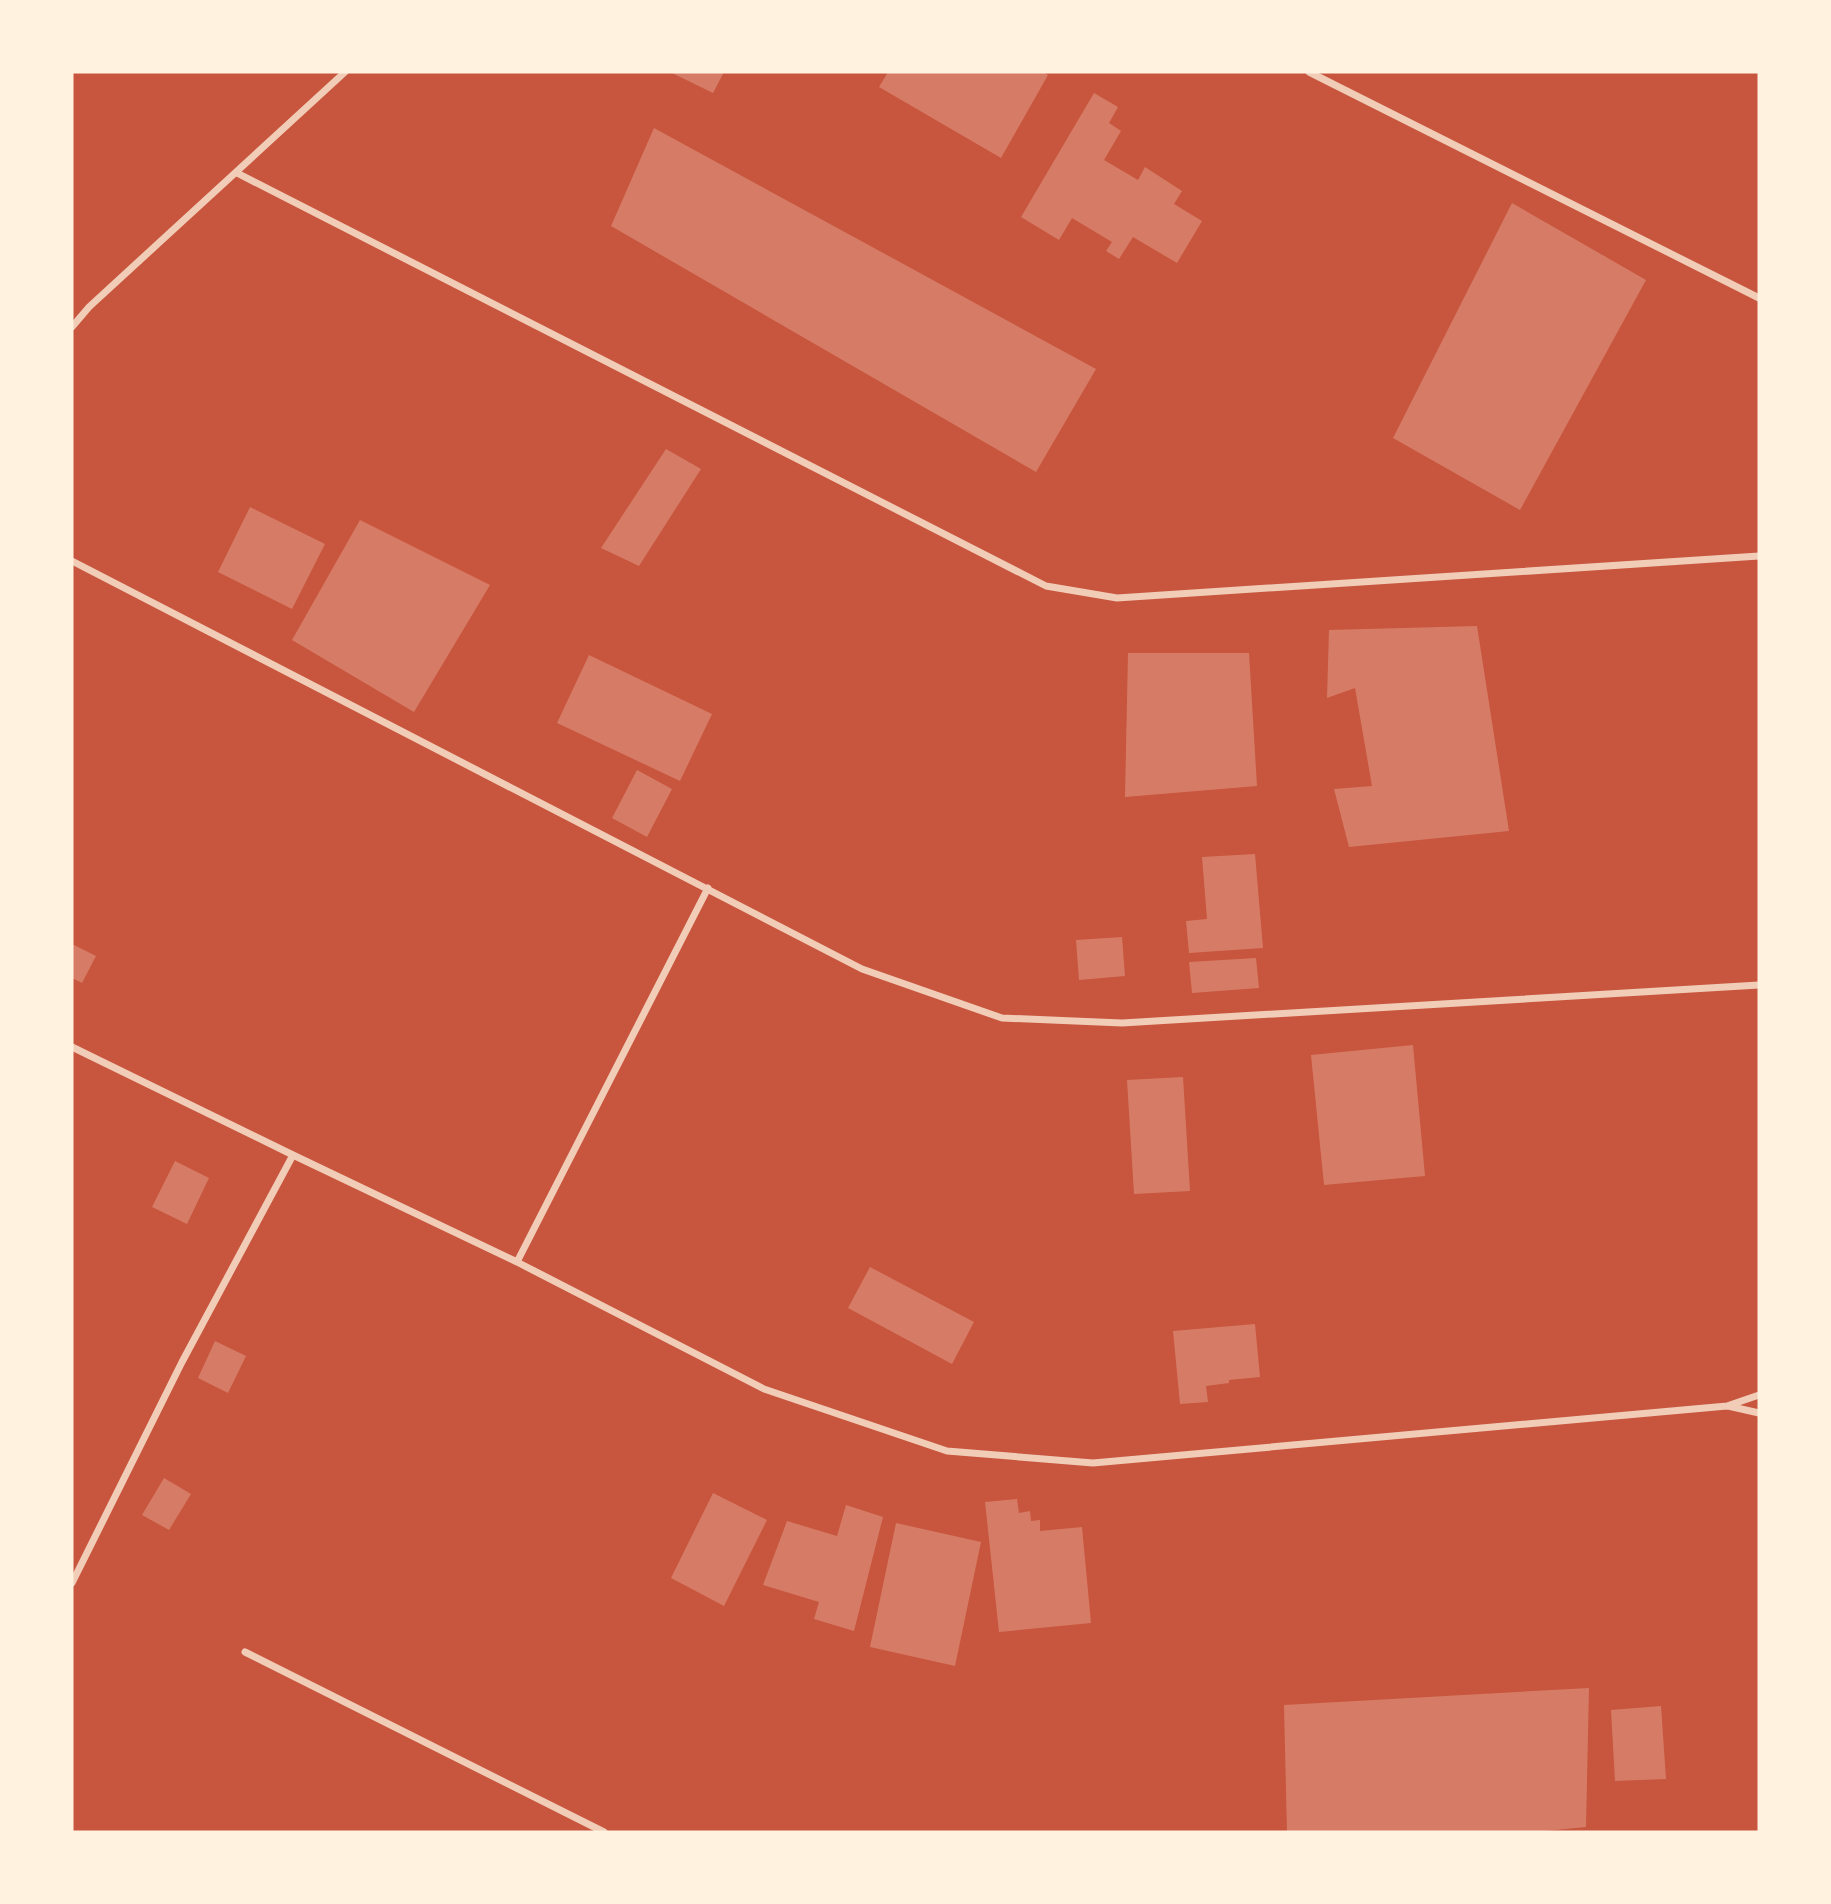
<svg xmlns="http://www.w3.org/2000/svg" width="1831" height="1904" font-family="'DejaVu Sans',sans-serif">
<rect width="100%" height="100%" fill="#c8553d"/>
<path fill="#d67c66" d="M670,72H724L713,93Z
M888,72H1043L1048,75L1001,158L879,87Z
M1094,93L1118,107L1109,123L1121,131L1104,160L1138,180L1145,167L1182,191L1174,204L1202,221L1177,263L1133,237L1119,259L1106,251L1112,242L1072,218L1059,240L1021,217Z
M654,128L1096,369L1036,472L611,226Z
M1512,203L1646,280L1520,510L1393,438Z
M666,449L701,469L639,566L601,548Z
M250,507L325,544L292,609L218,572Z
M360,520L490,585L414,712L292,640Z
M1477,626L1509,831L1349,847L1334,789L1372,786L1355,688L1327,698L1329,630Z
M1128,653H1249L1257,786L1125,797Z
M589,655L712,714L680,781L557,723Z
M637,770L672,789L647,837L612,818Z
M1255,854L1263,948L1189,953L1186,921L1207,919L1202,857Z
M1122,937L1125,976L1079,980L1076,940Z
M72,944L96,956L82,983L72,978Z
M1256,958L1259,988L1192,993L1189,962Z
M1413,1045L1425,1176L1324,1185L1311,1055Z
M1183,1077L1190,1191L1134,1194L1127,1080Z
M175,1161L209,1178L187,1224L152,1207Z
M870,1267L974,1322L952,1364L848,1308Z
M1255,1324L1260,1377L1229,1380V1383L1206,1386L1208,1402L1180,1404L1173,1331Z
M215,1341L246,1356L228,1393L198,1378Z
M164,1478L191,1494L169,1530L142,1515Z
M713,1493L767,1520L724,1606L671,1578Z
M1017,1499L1019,1513L1030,1511L1031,1521L1040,1520V1531L1082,1527L1091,1623L999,1632L985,1502Z
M846,1505L883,1517L854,1631L814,1619L819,1602L763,1585L787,1521L837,1536Z
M896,1523L981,1542L955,1666L870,1647Z
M1589,1688L1586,1827L1535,1832H1287L1284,1705Z
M1661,1706L1666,1779L1615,1781L1611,1710Z"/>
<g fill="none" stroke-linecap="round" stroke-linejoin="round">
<path stroke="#f1ccb7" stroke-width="7" d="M1309,72L1759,298
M237,173L1046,586L1117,598L1759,556
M72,327L89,307L345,72
M72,561L862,969L1002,1018L1122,1023L1759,985
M72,1047L293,1155L517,1262L764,1389L947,1451L1093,1463L1727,1406L1759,1395
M517,1262L708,888
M1728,1406L1759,1413
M72,1583L182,1362L293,1155
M245,1652L604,1832"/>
</g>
<rect width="1831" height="1904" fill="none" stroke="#fff3e0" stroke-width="147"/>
</svg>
